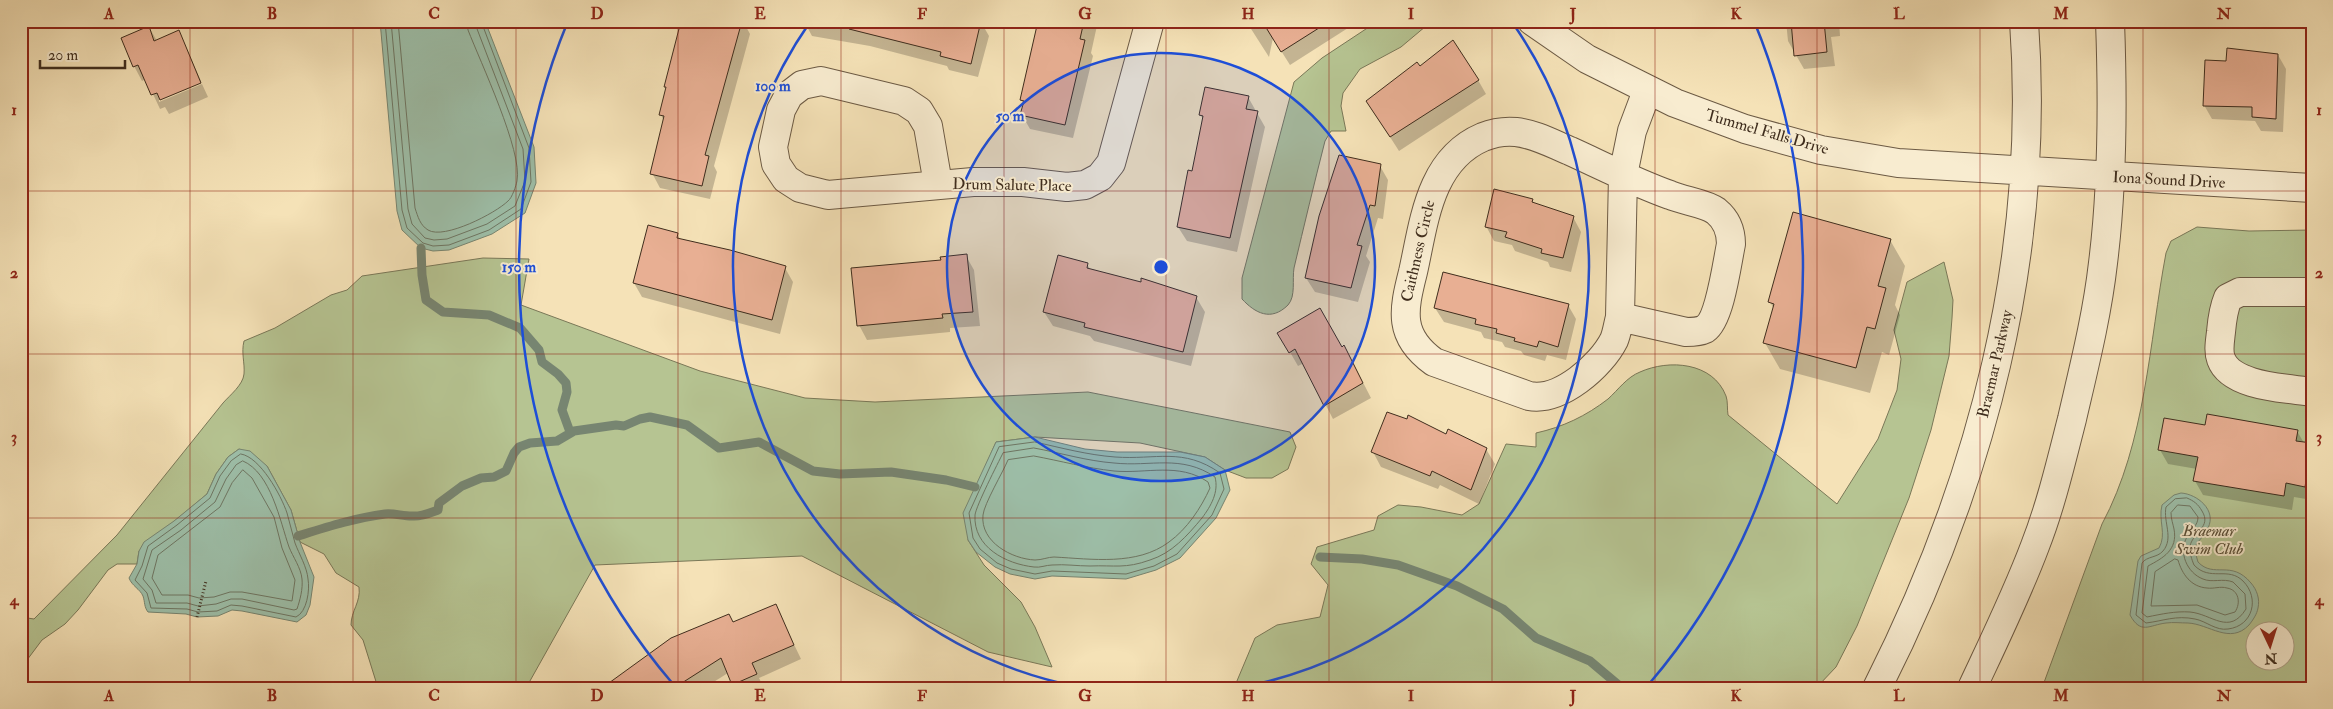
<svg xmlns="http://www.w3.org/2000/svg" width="2333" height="709" font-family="'IM FELL Double Pica',serif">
<rect width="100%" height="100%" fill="#f5e2b7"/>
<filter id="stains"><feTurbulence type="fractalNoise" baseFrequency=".004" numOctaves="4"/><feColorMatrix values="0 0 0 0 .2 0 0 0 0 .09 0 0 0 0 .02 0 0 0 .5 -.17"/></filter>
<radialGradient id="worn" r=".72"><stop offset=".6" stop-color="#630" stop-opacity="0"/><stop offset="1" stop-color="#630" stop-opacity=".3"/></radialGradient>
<path fill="#b6c492" stroke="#7a7858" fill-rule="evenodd" d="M1378,21H1432L1401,47L1360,69L1343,93L1341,106L1346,131H1331L1325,141C1314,184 1304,226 1294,268C1292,280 1296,296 1288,305C1271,322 1255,313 1242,299V278L1294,82L1322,58Z
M2197,227L2249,231L2312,230V688H2042L2102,524C2146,442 2149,343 2166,253L2171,241ZM2256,632H2286V662H2256Z
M483,258L529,259L521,305L700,371L805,398L875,402L1088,392L1290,432L1296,447L1288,469L1272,478H1246L1225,470L1205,457L1140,443L1035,437L996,442L985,467L968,540L984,565L1021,602L1035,627L1052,667L988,652L802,556L595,565L526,688H378L363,640L351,625C351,611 361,602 359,587L336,573L324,554L300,542L291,510L267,466L239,449L228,457L216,474L207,494L139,551L137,564H117L108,570L78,610L65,624L42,640L21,668V617L34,619L117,535L223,403C230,395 243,385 244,374C245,363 241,353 244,341L275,328L331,295L347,290L362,276Z
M1944,262L1953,300L1952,318L1949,356L1931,430L1909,498L1857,626L1836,667L1818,686L1789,683L1766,688H1234L1255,638L1277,625L1320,617L1328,585L1311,564L1317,547L1374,530L1378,516L1398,505L1421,507L1462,515L1479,504L1506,444L1536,447V433C1563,427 1586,416 1608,399C1618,390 1627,377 1640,372C1669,359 1713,362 1726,396C1728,401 1727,409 1728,415L1837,504L1878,439L1897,390L1901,359L1894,330L1907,282Z"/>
<path fill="#9dbfa9" stroke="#778571" d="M380,21H485L534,147L536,183L525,213L492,234L449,250L433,251L421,248L402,230L397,211Z
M1035,437L1085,449L1117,452H1180L1205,457L1225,470L1230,490L1216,518L1180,558L1156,570L1126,579L1052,576L1035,579L1010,574L995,567L976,552L968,540L963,513L996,442Z
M239,449L250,451L267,466L291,510L300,542L314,577L310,605L306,615L297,622L242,611L232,610L218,616L197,617L186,614L148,612C144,607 145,602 143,596C140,589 132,586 129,578L137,564L139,551L144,542L174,521L207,494L216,474L228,457Z
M2181,493C2197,494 2217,510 2208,528C2205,536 2198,540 2194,548L2198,562C2214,579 2231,559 2251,583C2257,590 2260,599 2258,608C2257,614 2253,620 2249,625C2230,645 2209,624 2188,623C2181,623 2173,622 2166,623C2149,625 2141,635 2130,615L2138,561L2141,556L2159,548C2167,534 2158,521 2162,505L2174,495Z"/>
<path fill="#0003" d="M696,21H743L750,34L714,166L717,172L710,199L660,188L652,173L664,121L661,115L667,89L665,87Z
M804,21H977L981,22L989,36L978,77L949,70L947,66L870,46L812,36Z
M1039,21H1098L1091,53L1093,56L1073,138L1030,129L1022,115L1024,104L1021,100Z
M1246,21H1359L1290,65L1273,38L1269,57Z
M1786,21H1839L1840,36L1831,37L1835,66L1804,69L1788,41Z
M149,27L157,41L179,32L201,81L159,99V102L202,84L208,97L169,114L165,107L160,109L146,79L142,81L134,66Z
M2278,55L2286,69L2283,132L2261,131L2255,121L2212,119L2204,105Z
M1419,68L1478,80L1486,94L1399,151L1376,115Z
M1248,97L1265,127L1237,252L1187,241L1178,227L1193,173L1203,120L1201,115Z
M1380,166L1388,180L1383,219L1378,218L1366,256L1370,262L1358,302L1315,292L1306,278Z
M1532,200L1535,205L1573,217L1581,232L1571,272L1550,267L1548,262L1515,251L1512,245L1494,241L1486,226Z
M677,234L681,241L785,268L793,282L780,334L642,297L634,283Z
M1890,240L1905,266L1895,305L1900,315L1889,355L1882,352L1870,393L1780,369L1765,343L1774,309L1770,302Z
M966,256L974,270L980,326L950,328V332L867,340L859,325L942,262Z
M1087,264L1091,271L1196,297L1205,312L1191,366L1094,341L1090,336L1053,326L1044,312Z
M1568,305L1576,319L1566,360L1547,355L1545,361L1524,355L1521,351L1505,347L1502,342L1484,338L1481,332L1444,322L1435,308Z
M1279,333L1341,348L1352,361L1371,398L1333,419L1304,363L1298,366Z
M1407,421L1486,449L1495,464L1479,504L1440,485L1438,489L1381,467L1373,452Z
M2206,427L2297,431L2304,443L2312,445V500L2294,497L2292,510L2203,495L2195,481L2197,469L2168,464L2160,450Z
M775,605L801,659L759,678L764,688H735L728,673L704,688H618L734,623Z
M214,682L225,688H211Z"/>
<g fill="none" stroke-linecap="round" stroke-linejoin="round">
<path stroke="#6e7663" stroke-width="1" d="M385,21L402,210L407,228L423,243L433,246L449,245L489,230L521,209L531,182L529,148L481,21
M391,21L408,209L412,224L425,238L434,240L447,239L487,224L515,206L525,181L523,149L474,21
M398,21L415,208C418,217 420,225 428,230C444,240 496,213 508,201C512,198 516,186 517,181C523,152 480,61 468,30L467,21
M1035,442C1062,448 1088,455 1115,457C1156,460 1183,447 1220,473L1224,489L1212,515L1177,554L1154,566L1126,574L1052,571L1035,574L1011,569L997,563L980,549L973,538L969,513L999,447Z
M1034,448C1061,453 1087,461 1114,463C1151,467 1181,454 1215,477C1219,492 1211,506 1202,518C1187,536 1172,553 1150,560C1125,569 1115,565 1090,566C1077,566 1065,564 1052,565C1046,565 1040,568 1034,567C1006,564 973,547 975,515C976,506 998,463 1003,453Z
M241,454C260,457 281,495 287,513C290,523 292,533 295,543C299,554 307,567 308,579C310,590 307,612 296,617L242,606L231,605L217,611L198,612L187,609L151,608L147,593L135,580L142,566L148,546L177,525L210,498L220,476L231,461Z
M1034,456C1061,461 1086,468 1114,471C1146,474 1179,462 1208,482L1210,488C1201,508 1187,529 1169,542C1137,566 1092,559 1054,557C1048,557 1042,560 1035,560C1012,559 980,542 983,515C984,504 1003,472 1008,460Z
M243,461C271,473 280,521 289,547C293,557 301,568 302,579C303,589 300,600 297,609L294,610L242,599H231L216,604L198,606L187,603H156L152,590L143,579L152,550L181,530L215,502L226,479L236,465Z
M243,470L252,478L274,517L282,548L295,580L292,601L242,592H230L214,597L199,598L188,595H162L152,578L158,555L220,507L232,483Z
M2187,498C2194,501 2198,504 2202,511C2212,527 2193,532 2190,546C2189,552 2192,560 2194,565C2210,582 2228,566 2243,581C2260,598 2253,626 2228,629C2216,631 2206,621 2195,619C2176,615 2163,621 2146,623L2136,615L2142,563C2147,556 2157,558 2163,551C2174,538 2163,522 2166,507L2175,499Z
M2178,505L2190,506L2198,517C2198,526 2191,529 2187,537C2178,552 2187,573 2203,579C2212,583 2223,578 2233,582L2245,594L2246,609C2229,636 2212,614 2190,612C2175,611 2162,614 2147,617L2142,613L2148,566C2163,558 2178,550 2174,529C2173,524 2171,519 2171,513Z
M2175,559L2178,560C2182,574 2191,587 2207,588C2214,589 2220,586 2227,588C2239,590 2241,603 2235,612L2225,615L2197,605L2151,606L2155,572Z"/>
<path stroke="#778571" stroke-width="9" d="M421,248L422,275L426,300L443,312L489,315L520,328L539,350L542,362L558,374L566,383L567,392L562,410L570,432
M298,536C327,527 355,518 385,514C394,513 402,516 412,516C421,517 430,513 438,510L439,503L462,486L481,478L494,477L506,471L514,453L519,447L530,443L557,441L574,431L616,425L624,426L640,419L650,417L687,425L719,448L759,442L813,471L840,474L891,472L946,480L975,487
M1320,557L1362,559L1398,565L1457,586L1503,609L1536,638L1590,661L1622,688"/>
</g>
<path fill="#e8af93" stroke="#3f2d1d" d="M681,21H742L705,155L709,156L702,186L650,174L664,116L659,115L666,87H664Z
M850,21H981L971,64L940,56L941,52L849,29Z
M1038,21H1084L1080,39L1085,40L1065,125L1020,115L1024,101L1020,100Z
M1262,21H1330L1281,52Z
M1791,21H1824L1827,52L1794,56Z
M149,26L154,41L179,30L201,83L160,100L157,93L151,95L138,65L133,67L121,38Z
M1453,40L1479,80L1390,137L1366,101L1417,62L1420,66Z
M2227,48L2278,54L2276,119L2252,117V107L2203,106L2205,60L2226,61Z
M1205,87L1249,96L1246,109L1258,111L1230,238L1177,227L1188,170L1192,171L1203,116L1199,115Z
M1339,155L1381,164L1375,206L1370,205L1357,245L1362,246L1351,288L1305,278L1319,216Z
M1494,189L1533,199L1532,202L1574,216L1563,258L1541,253L1542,249L1505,237L1507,232L1485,227Z
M1793,212L1891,239L1878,286L1886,288L1875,329L1867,327L1856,368L1763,343L1774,304L1768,302Z
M648,225L678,233L677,238L730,250L786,266L772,320L633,283Z
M967,254L973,312L942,314L943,318L857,326L851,268L941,260L940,257Z
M1058,255L1088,263L1087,268L1141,282V278L1197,296L1183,352L1084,327L1085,323L1043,312Z
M1443,272L1569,304L1558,347L1539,341L1537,347L1514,341L1515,338L1496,333L1497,329L1475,324L1476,319L1434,308Z
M1320,308L1342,347L1344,345L1363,383L1324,406L1295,349L1289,353L1277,333Z
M1387,412L1407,419L1408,415L1446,434L1448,429L1487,448L1471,490L1432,471L1430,476L1371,452Z
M2207,414L2298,430L2296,441L2312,443L2305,487L2286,483L2284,496L2193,481L2198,457L2158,450L2164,418L2205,425Z
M776,604L794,645L752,663L757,674L732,685L721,658L674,688H602L671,638L729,614L733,622Z"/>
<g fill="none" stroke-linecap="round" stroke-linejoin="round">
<g stroke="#6c5a44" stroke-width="30">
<path id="minor" d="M1532,21L1587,59L1675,103L1745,129L1821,150L1898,163L2312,188
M938,184L928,126L919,111L904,101L821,81L802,85L789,95L781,110L773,147L776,164L786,179L800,188L828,195L973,182H1023L1067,187L1085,185L1100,177L1111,163L1150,21
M2312,292H2240L2228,298C2223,310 2222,320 2221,332C2220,341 2218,351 2221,359C2231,387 2287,388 2312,392
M1620,317L1686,332C1692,332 1699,332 1705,329C1720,319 1727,263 1731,244C1731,231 1727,220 1716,211C1705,203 1684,201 1670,195C1636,183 1603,166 1570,151C1553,144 1535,134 1516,132C1506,131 1493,133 1483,137C1429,160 1424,223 1413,272C1403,311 1398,336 1434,362L1529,396C1560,402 1601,366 1614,340C1617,333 1618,324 1620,317L1623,175L1632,131L1647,91
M1877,688C1982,481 2041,254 2024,21
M1972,688C1994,641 2017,594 2035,546C2051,505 2061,462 2072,419C2084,367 2097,316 2103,263C2113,183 2113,102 2110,21"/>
</g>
<path stroke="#3f2d1d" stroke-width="3" stroke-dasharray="1 2.5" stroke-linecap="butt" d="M197,617L206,581"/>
<use href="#minor" stroke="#f8ecd0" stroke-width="28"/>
</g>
<path fill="none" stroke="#8f2418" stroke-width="1" stroke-opacity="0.55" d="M190,21V688M353,21V688M516,21V688M678,21V688M841,21V688M1004,21V688M1166,21V688M1329,21V688M1492,21V688M1655,21V688M1817,21V688M1980,21V688M2143,21V688M21,191H2312M21,354H2312M21,518H2312"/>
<circle cx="1161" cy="267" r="214" fill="#1d4ed8" fill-opacity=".12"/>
<g fill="none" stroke="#1d4ed8" stroke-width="2.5">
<circle cx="1161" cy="267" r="214"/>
<path d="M1079 687A428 428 0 0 1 810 22M1512 22A428 428 0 0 1 1243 687"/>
<path d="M673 684A642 642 0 0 1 568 21M1754 21A642 642 0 0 1 1649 684"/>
</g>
<g text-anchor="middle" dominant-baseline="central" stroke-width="4" stroke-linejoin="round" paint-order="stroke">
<g font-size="16" fill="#3f2d1d" stroke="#f8ecd0">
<text transform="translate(1767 132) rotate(16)">Tummel Falls Drive</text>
<text transform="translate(2169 180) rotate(3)">Iona Sound Drive</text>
<text transform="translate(1012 185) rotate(1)">Drum Salute Place</text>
<text transform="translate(1418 251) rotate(-77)">Caithness Circle</text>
<text transform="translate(1995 364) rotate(-77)">Braemar Parkway</text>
</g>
<g font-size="16" font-style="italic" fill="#574b34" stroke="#f8ecd0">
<text x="2209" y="531">Braemar<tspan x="2209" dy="18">Swim Club</tspan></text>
</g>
</g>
<circle cx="1161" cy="267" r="8" fill="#1d4ed8" stroke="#f8ecd0" stroke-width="2.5"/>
<g font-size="15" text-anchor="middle" font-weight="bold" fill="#1d4ed8" stroke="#f8ecd0" stroke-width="4" stroke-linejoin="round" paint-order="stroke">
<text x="773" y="91">100 m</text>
<text x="1010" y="121">50 m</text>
<text x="519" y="272">150 m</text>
</g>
<rect width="2333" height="709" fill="none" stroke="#f5e2b7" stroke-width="55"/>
<g transform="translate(2270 646) rotate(176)"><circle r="24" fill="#f8ecd0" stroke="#aea088"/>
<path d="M0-4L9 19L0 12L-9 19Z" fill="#8f2418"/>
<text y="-8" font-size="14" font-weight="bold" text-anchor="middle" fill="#3f2d1d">N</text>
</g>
<path d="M40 60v8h85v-8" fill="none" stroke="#3f2d1d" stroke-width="2.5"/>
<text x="48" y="60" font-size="15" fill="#3f2d1d" stroke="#f8ecd0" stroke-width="4" paint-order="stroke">20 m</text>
<rect x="28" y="28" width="2278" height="654" fill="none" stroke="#8f2418" stroke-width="2"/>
<g font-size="16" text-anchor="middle" font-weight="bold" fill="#8f2418">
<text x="109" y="19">A</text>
<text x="272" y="19">B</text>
<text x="434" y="19">C</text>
<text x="597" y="19">D</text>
<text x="760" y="19">E</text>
<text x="922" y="19">F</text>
<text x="1085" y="19">G</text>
<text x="1248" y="19">H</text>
<text x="1411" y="19">I</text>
<text x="1573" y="19">J</text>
<text x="1736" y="19">K</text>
<text x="1899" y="19">L</text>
<text x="2061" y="19">M</text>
<text x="2224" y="19">N</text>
<text x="14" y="115">1</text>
<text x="2319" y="115">1</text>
<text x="14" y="278">2</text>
<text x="2319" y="278">2</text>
<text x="14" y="442">3</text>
<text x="2319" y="442">3</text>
<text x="14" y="605">4</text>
<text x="2319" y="605">4</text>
<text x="109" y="701">A</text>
<text x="272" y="701">B</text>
<text x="434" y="701">C</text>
<text x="597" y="701">D</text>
<text x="760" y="701">E</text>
<text x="922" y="701">F</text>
<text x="1085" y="701">G</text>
<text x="1248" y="701">H</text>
<text x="1411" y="701">I</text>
<text x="1573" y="701">J</text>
<text x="1736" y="701">K</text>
<text x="1899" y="701">L</text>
<text x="2061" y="701">M</text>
<text x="2224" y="701">N</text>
</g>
<rect width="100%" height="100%" filter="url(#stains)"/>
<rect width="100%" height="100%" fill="url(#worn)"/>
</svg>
